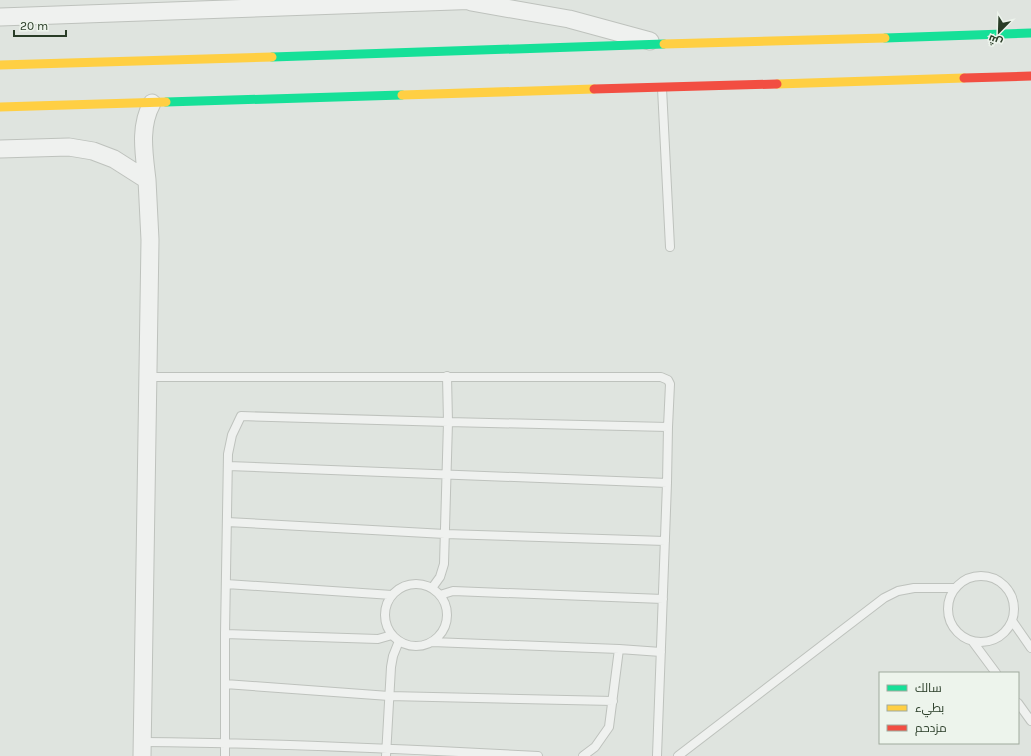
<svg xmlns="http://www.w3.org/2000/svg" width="1031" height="756" font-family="Karla,Cairo,sans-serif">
<rect width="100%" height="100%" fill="#dfe4df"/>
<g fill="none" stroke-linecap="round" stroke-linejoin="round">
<g stroke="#bec2bd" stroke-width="10">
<path id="lane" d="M662,88L670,247
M447,376L448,422L668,427L667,483L657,756
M148,377H661L668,380L670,384L668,427
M228,466L667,483
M227,522L445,534L665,541
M948 609a33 33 0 1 1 66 0a33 33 0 1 1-66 0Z
M385 615a31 31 0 1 1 62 0a31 31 0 1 1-62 0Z
M226,584L392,595
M440,595L453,591L663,599
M1013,622L1031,648
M225,634L378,639L392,635
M432,642L619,649L609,727L595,747L583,756
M973,642L996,673
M619,649L661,652
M225,684L389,696L613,701
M1018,703L1031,721
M143,742C274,743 406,749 538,756
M225,756V634L228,454L232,435L241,416L448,422L444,564L440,577L432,588
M386,756L391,667L393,656L399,641
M678,756L884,598L898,591L914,588H955"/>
</g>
<g stroke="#bec2bd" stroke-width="19">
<path id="street" d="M471,2L569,19L650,41
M0,17L483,0
M0,149L69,147L93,151L114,159L147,180C144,153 139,127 152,103
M142,756L150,240L147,180"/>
</g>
<use href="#lane" stroke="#eff1ef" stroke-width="8"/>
<use href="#street" stroke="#eff1ef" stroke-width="17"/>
<path stroke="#16e098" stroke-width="9" d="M885,38L1031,33
M272,57L664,44
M166,102L402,95"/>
<path stroke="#ffcf43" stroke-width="9" d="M664,44L885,38
M0,65L272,57
M777,84L964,78
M402,95L594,89
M0,107L166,102"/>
<path stroke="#f24e42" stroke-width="9" d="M964,78L1031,76
M594,89L777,84"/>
</g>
<rect x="879" y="672" width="140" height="72" fill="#edf4ec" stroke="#9faa9d"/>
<rect x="887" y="685" width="20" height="6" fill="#16e098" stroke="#9faa9d"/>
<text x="915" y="692" font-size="12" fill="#293c27">سالك</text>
<rect x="887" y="705" width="20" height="6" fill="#ffcf43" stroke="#9faa9d"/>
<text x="915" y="712" font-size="12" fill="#293c27">بطيء</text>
<rect x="887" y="725" width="20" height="6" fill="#f24e42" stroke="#9faa9d"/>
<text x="915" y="732" font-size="12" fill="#293c27">مزدحم</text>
<g transform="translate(999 32) rotate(203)" stroke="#edf4ec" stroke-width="3" paint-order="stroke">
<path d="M0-3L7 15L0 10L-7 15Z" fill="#293c27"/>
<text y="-6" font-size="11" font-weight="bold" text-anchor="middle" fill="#293c27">ش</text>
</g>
<path d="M14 30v6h52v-6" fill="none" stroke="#293c27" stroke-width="2"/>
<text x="20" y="30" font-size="12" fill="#293c27" stroke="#edf4ec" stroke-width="3" paint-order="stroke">20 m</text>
</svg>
